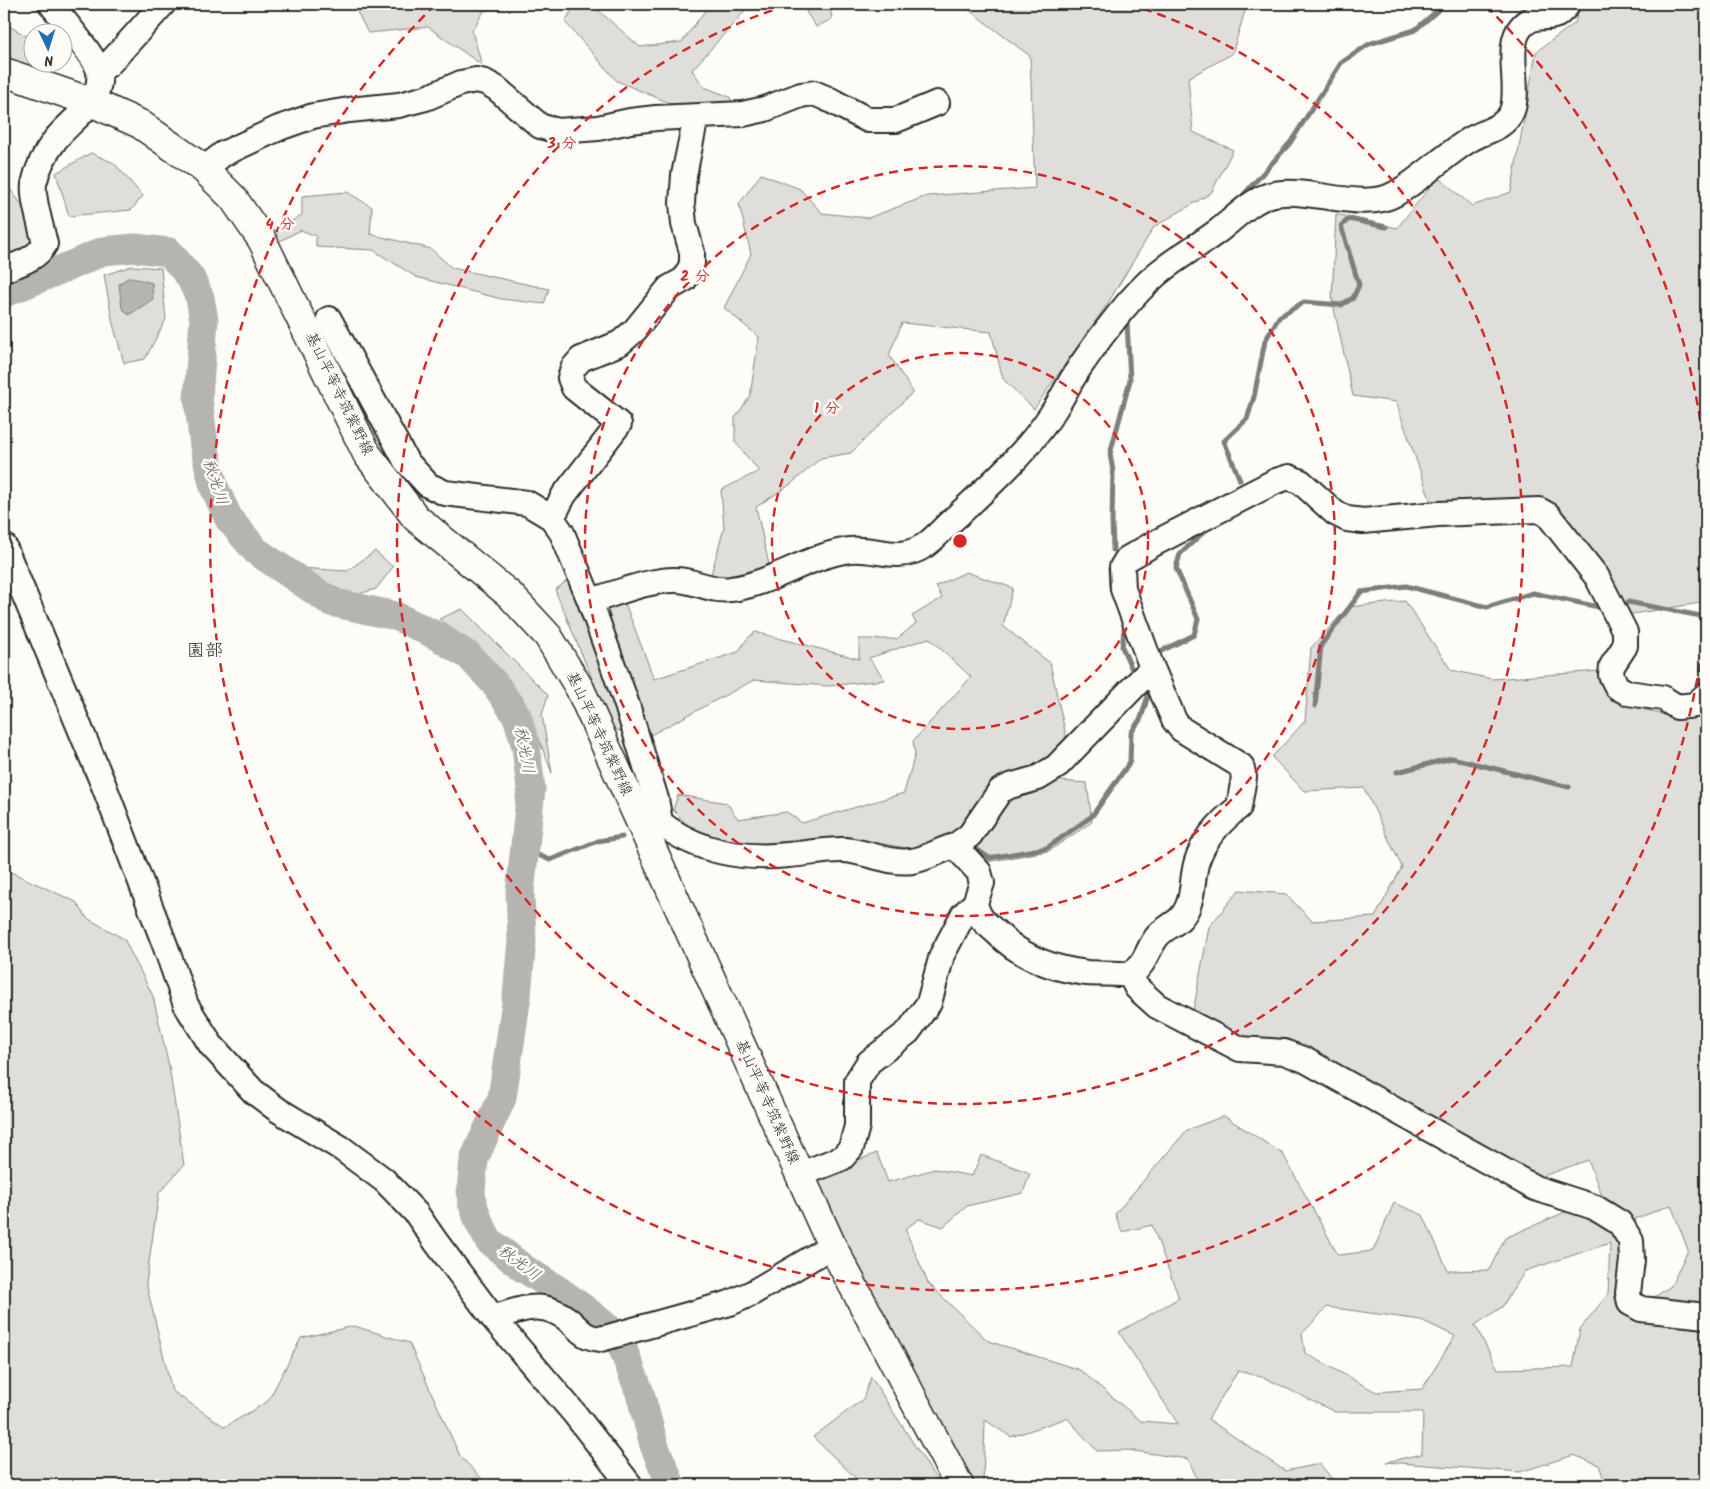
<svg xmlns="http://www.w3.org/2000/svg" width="1710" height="1489" font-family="Kalam,'Klee One',sans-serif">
<rect width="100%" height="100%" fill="#fdfcf7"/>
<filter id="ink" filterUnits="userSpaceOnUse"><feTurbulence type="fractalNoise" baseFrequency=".02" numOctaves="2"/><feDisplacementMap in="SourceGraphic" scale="10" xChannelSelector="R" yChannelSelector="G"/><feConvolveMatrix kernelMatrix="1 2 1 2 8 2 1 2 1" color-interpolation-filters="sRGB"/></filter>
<g filter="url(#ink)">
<path fill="#dfdeda" stroke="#858482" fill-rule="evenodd" d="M353,4H511L484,11L472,31L482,65L428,27L368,33Z
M575,4H591L640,47L682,42L710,4H751L692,70L704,87L730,97L733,107H679L617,81L565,22Z
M801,4H832L830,5L832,19L816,27Z
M961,4H1247L1232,54L1188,78L1193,132L1233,150L1211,193L1154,227L1106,306L1034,409L1003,379L991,332L902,323L889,355L913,392L851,453L821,458L791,484L756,507L770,569L737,583L710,578L724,528L721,490L759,471L735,442V418L750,396L759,337L724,308L751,254L739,204L761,174L800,189L822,213L868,218L927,196L1035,188L1030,56Z
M1580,4H1706V602L1626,615L1543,501L1431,502L1396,402L1353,396L1332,299L1336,214L1397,228L1438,177L1472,206L1511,192L1536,52L1575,23Z
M4,23L28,37L34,70L4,60Z
M91,153L114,163L143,196L131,210L69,216L56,173Z
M4,180L29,215L36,242L8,257L4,255Z
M347,192L372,207L370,234L431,249L452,268L549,289L544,304L501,299L416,277L373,250L316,247V236L301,230L278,242L269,234L302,215V196Z
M132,266L161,268L166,319L145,359L124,363L113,324L104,275Z
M375,551L393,567L376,589L352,596L299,568L347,571Z
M966,572L1013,588L1003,626L1050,663L1066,736L1047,780L1087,783L1092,822L1049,851L986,862L953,833L911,849L844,837L742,845L691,829L673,810L678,795L727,803L738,819L787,812L802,823L904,793L915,754L913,741L971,677L929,638L869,658L885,680L828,686L754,680L645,738L613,729L555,590L568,580L593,616L625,603L654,679L738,652L747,639L755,632L859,659V639H897L916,623L912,616L942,598L936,586Z
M1405,601L1451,670L1492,679L1600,671L1611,700L1661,714L1698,713L1706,704V1485H1606L1599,1465L1574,1455L1520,1472L1386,1462L1422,1454L1423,1412H1335L1265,1378L1238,1371L1208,1419L1285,1471L1320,1464L1337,1485H1200L1188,1459L1128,1450L1097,1451L1067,1418L1011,1437L985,1420L983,1485H974L811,1178L877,1153L888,1182L935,1169L972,1176L981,1155L1030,1173L1023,1193L967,1206L943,1227L919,1219L905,1229L928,1283L988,1341L1080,1370L1141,1421L1178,1424L1119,1332L1179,1298L1152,1225L1122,1232L1115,1214L1187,1130L1224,1116L1283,1154L1338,1255L1373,1251L1394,1203L1423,1215L1448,1271L1489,1270L1505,1238L1602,1196L1588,1160L1538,1178L1305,1045L1238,1038L1192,1017L1209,927L1239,890L1286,894L1312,921L1375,917L1402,867L1364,788L1304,791L1272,757L1305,721L1311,648L1348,607ZM1671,1205L1688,1250L1671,1286L1644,1304L1633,1292L1645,1267L1635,1219ZM1610,1243L1608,1294L1580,1329L1573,1367L1498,1369L1475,1325L1502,1307L1525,1271ZM1327,1307L1421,1320L1455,1336L1422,1389L1376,1392L1305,1353L1302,1334Z
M462,609L548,695L542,715L552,773L522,697L479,649L439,619Z
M4,869L76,902L87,918L124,939L153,996L169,1066L184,1165L159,1193L146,1283L172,1391L225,1427L268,1401L301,1338L354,1326L409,1343L460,1456L488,1485H4Z
M871,1377L940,1485H863L813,1437L863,1399Z"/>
<path fill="#b5b4b1" stroke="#7e7d7b" d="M129,277L152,283L153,299L129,315L122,308L119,284Z"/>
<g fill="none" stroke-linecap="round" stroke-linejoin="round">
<path stroke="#7e7d7b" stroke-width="5" d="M1238,201L1290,143L1341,63L1369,44L1415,30L1445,4
M1240,480L1224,441L1247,419L1254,397L1265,341L1279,317L1304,302L1341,305L1353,298L1359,285L1341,226L1349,219L1386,227
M1113,550L1112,519L1113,471L1110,454L1130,380L1127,322
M1110,568L1111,587
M1628,602L1706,617
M1125,623L1122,647L1134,674
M1159,652L1194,635L1198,619L1176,568L1180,554L1209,527
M1315,706L1321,645L1361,592L1406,586L1487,607L1533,593L1599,607
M1397,772L1452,758L1569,787
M972,846L989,858L1047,848L1092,816L1130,762L1131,733L1141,718L1148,696L1145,687
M524,849L550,860L598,841L622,837"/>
<path stroke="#b5b4b1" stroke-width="29" d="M4,293L86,259L103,251L135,248L169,252L190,277L200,298L204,320L198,397L204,446L214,487L229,519L256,551L331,602L396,616L437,636L469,656L495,684L517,716L526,747L531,789L520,893L522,940L517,995L502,1098L474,1159L471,1191L472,1202L479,1222L489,1241L523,1268L558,1290L587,1311L609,1329L621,1344L640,1393L654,1445L671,1485"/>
<g stroke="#2b2b2b" stroke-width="28">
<path id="minor" d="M99,71L109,64L163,4
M204,169L223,154L279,128L313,116L349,110L399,105L426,98L461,83L476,80L485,82L496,88L540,126L558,131L598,128L630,121L656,118L743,114L765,109L801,95L814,93L828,99L868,120H896L937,103
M4,270C18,264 37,259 45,244C42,229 32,199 34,184C37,169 46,152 55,140C71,119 103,103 99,72C97,59 61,17 51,4
M329,319L406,461L428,485L445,493L527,503L552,518L562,533L590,601L627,705L656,799L659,816V822L645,829
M552,518L564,495L619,424L574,388L570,378L573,368L581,359L620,343L635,330L669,288L685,279L692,264V252L684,224L682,203L684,175L696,117
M4,546L104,786L165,945L186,1005L211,1045L253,1091L278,1110L341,1148L384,1180L416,1213L436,1242L493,1318L574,1413L630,1485
M590,601C615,594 651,579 676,580C694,580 711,592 731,589C772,584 809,555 850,550C877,547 897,563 924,546C936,538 946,525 957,516C989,486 1027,452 1051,415C1063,398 1071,378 1084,361C1102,334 1132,295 1157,274C1176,258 1198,246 1218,231C1234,219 1250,201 1270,195C1305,185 1362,213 1395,194C1422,179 1444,155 1471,139C1485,131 1505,128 1512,111C1521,87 1504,45 1522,26C1534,13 1545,20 1557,15C1560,13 1563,9 1566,7L1567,4
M659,822C696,851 742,860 788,855C807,854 827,849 845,850C868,852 889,864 912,861C927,859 941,849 955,846L979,872L982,883L975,903L963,915L942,955L929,1003L908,1032L869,1062L857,1081V1126L851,1148L842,1158L799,1175
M955,846L970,835L1000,791L1010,786L1038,778L1056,767L1152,668
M975,903C979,920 985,922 997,933C1021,957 1053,969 1087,973C1102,974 1116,973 1130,975L1137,988L1157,1006L1240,1049L1284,1052L1305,1060L1535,1188L1594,1207L1620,1223L1631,1241L1632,1260L1628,1293L1630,1303L1641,1309L1706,1316
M1130,975C1146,964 1146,952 1156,938C1165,925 1181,925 1188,906C1194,892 1192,875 1197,861C1204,838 1221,821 1239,807L1244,777L1241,766L1181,729L1174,720L1152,668L1123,589L1122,567L1127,559L1155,543L1276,481L1289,477L1301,482L1335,513L1347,519L1363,521L1438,514L1539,510L1548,515L1597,577L1625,632V646L1612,666L1611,675L1617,687L1628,693L1663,698L1677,707L1695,705L1706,695
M493,1318C524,1308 544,1299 571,1322C583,1333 584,1337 601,1339L730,1303L752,1293L832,1246"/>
</g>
<g stroke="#2b2b2b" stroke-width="31">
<path id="major" d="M4,72L91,102L140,124L204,169L233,198L262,240L367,454L416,518L510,595L548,636L580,689L832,1246L959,1485"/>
</g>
<use href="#minor" stroke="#fdfcf7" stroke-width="24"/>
<use href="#major" stroke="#fdfcf7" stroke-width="28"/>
</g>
</g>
<g fill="none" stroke="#d62828" stroke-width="2.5" stroke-dasharray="9 6">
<circle cx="960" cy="541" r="188"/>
<circle cx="960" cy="541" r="375"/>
<path d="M1129 4A563 563 0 1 1 791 4"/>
<path d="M1706 619A750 750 0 1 1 434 6M1486 6A750 750 0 0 1 1706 463"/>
</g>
<g text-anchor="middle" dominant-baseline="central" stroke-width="5" stroke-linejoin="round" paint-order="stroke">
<g font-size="15" fill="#2b2b2b" stroke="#fdfcf7">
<text transform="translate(339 394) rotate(64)">基山平等寺筑紫野線</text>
<text transform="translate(599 734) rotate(65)">基山平等寺筑紫野線</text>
<text transform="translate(767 1102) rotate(66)">基山平等寺筑紫野線</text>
</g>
<g font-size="16" font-style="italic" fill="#5b5b5a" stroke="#fdfcf7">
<text transform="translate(215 482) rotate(72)">秋光川</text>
<text transform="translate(524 750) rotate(79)">秋光川</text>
<text transform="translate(519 1263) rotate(37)">秋光川</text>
</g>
<g font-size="18" fill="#2b2b2b" stroke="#fdfcf7">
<text x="205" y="651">園部</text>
</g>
</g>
<circle cx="960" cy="541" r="8" fill="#d62828" stroke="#fdfcf7" stroke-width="2.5"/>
<g font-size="15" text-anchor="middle" font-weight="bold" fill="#d62828" stroke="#fdfcf7" stroke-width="5" stroke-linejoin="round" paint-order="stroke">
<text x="562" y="148">3 分</text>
<text x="280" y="229">4 分</text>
<text x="695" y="281">2 分</text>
<text x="827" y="413">1 分</text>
</g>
<rect width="1710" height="1489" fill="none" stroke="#fdfcf7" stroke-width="20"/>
<rect x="10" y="10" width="1690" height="1469" fill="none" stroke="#2b2b2b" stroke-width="2" filter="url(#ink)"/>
<g transform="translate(48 48) rotate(176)"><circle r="24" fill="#fdfcf7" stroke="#a9a8a5"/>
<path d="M0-4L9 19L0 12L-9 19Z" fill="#1f6fb2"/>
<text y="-8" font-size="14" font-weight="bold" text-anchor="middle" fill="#2b2b2b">N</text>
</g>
</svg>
